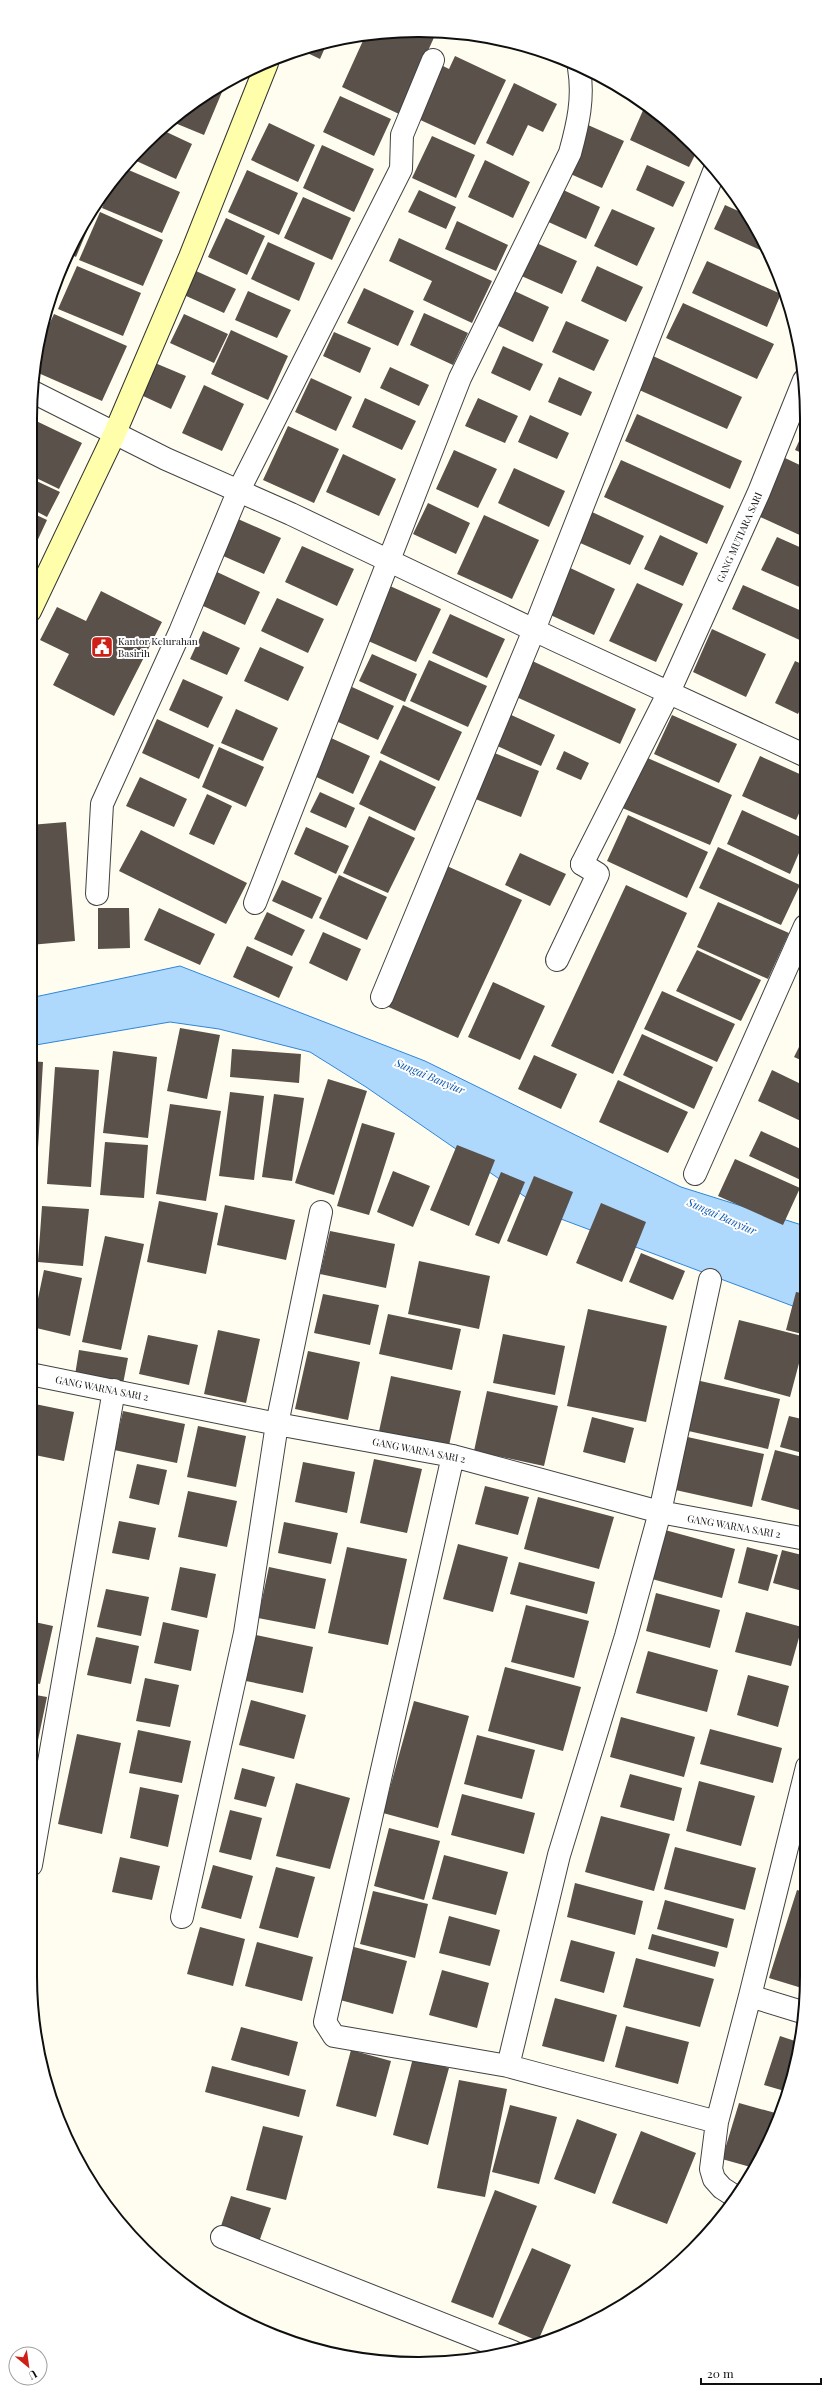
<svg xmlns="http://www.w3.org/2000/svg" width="837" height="2394" font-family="'Playfair Display',serif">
<rect width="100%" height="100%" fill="#fffdf0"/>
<path fill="#afd8fd" stroke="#2e86db" d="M180,966L425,1061L681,1187L805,1226L806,1311L553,1216L366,1087L310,1052L219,1029L170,1022L30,1046V998Z"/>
<path fill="#59514a" d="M437,31L399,114L342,87L366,34Z
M327,43L320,59L299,49L304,48Z
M455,56L506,80L475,145L416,118L441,65L449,69Z
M514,83L557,104L543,132L528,125L513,156L486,143Z
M215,89L222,92L204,135L170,121Z
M340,96L391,119L374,156L323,132Z
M644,108L697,151L689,167L630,140Z
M269,123L315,145L298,182L251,160Z
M588,125L624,141L602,188L566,172Z
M160,129L192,144L176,179L132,159Z
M432,136L475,155L456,198L412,178Z
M322,145L374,169L354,212L303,188Z
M485,160L530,182L513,218L468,197Z
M647,165L685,182L673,207L636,190Z
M124,168L180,192L162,233L102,208L115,177Z
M247,170L298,193L279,235L228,212Z
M559,188L600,207L586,239L544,220Z
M419,190L456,207L446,229L408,212Z
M102,196L97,210L94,208Z
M303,197L351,218L332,260L284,238Z
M725,205L745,214L767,247L769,254L714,229Z
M612,209L655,228L637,266L594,246Z
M100,212L163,240L143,286L79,260Z
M91,213L94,214L76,257L68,253Z
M226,218L265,236L247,275L208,257Z
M457,221L508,245L496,271L445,249Z
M399,238L492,281L472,323L423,300L432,281L389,261Z
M532,241L577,261L562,294L517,274Z
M268,242L315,263L299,301L251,279Z
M707,261L781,294L767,327L692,293Z
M64,263L70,265L54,300L51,298Z
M77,266L141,293L123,336L58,309Z
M597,266L643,287L626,322L581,301Z
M196,271L236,289L224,313L184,295Z
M364,288L414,311L398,346L347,323Z
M508,288L549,307L533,342L492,323Z
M248,291L291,310L277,338L235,320Z
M683,303L774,344L757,379L666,338Z
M45,313L49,315L42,331L43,318Z
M424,313L468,333L453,365L410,345Z
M54,314L127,346L102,401L36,372L39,346Z
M184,314L228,334L214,363L170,343Z
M566,321L609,340L594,371L552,352Z
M231,330L288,356L268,400L211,374Z
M334,332L371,348L360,373L323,356Z
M503,346L543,364L530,391L491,373Z
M653,356L742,397L727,429L637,389Z
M155,363L186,376L171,409L141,395Z
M390,367L429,385L419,406L380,388Z
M559,377L592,392L581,416L548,402Z
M311,378L352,397L336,431L295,412Z
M204,385L244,404L222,451L182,433Z
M365,398L416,421L402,450L352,427Z
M478,398L518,416L505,443L465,426Z
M637,414L742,461L730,489L625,441Z
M530,415L569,433L557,459L518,442Z
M30,418L82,443L59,489L30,475Z
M288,426L339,449L314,503L263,480Z
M804,430V454L795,450Z
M454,450L497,469L478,508L436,489Z
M343,454L396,479L379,516L326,492Z
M785,458L804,467V537L758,516Z
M621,460L724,506L707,544L604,497Z
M514,468L565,491L549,527L498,503Z
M30,478L60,492L47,517L30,508Z
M428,503L470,523L456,554L413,534Z
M30,512L47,520L33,550L30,548Z
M592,512L644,536L630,565L578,542Z
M484,515L539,540L512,599L457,574Z
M238,519L281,538L264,574L221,555Z
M660,535L698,553L683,586L644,569Z
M777,537L804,549V589L761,570Z
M302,546L354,569L337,606L285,582Z
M566,566L615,589L594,635L544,612Z
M217,572L260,592L245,625L201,605Z
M637,583L683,604L656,662L609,641Z
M743,585L804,612V642L732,609Z
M390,586L441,609L416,662L366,640Z
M101,591L162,622L114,716L53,685L69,654L40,640L57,607L86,621Z
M277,598L324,619L308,653L261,631Z
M450,614L505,639L487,678L432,653Z
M712,629L766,654L746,697L693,672Z
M203,631L240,648L227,675L190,659Z
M260,647L304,667L288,701L244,681Z
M372,654L417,674L405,702L359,681Z
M528,659L636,709L620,744L512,695Z
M429,660L487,686L468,727L410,701Z
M795,661L804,665V701L798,714L775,703Z
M183,679L223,697L208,728L169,710Z
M352,687L394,706L378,740L336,721Z
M403,705L462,732L439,781L380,753Z
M236,709L278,728L263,761L221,743Z
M507,713L555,735L541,766L493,744Z
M672,715L737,744L719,783L654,754Z
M157,719L214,745L199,779L142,753Z
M329,737L370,756L353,794L312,775Z
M219,747L264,767L246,807L202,787Z
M564,751L589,763L581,780L556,769Z
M492,752L539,771L521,817L473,798Z
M643,756L732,795L710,845L620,807Z
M760,756L804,776L805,800L796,820L742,796Z
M380,760L436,787L415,831L359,804Z
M140,777L187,799L174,827L126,806Z
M320,792L355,808L346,828L310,812Z
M207,794L232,806L214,845L189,834Z
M742,810L805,839L790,874L727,844Z
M628,815L708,852L687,898L607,861Z
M369,816L415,838L388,893L343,873Z
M66,822L75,941L30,945V825Z
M306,827L349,846L336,874L294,854Z
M141,830L247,883L226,924L119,871Z
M718,847L800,885L781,925L699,888Z
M520,853L566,874L550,906L505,885Z
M447,866L522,900L458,1038L382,1004Z
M339,875L387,897L367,940L319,918Z
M282,880L322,898L312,919L272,901Z
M626,885L687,913L613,1074L551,1046Z
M718,902L789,933L768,979L697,947Z
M98,908H129L130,948L98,949Z
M159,908L215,934L200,965L144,940Z
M267,912L305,930L292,956L254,939Z
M323,932L361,949L347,981L309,963Z
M247,946L293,967L279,998L233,977Z
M697,950L761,980L741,1021L676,991Z
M493,982L545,1006L520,1060L468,1037Z
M662,991L735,1024L717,1062L644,1029Z
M180,1028L220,1035L207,1099L167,1091Z
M642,1034L713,1067L694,1109L623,1075Z
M805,1035V1062L794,1057Z
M232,1049L301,1054L299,1083L230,1077Z
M113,1051L157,1057L148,1138L103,1133Z
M534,1055L577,1074L561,1109L518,1089Z
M30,1061L43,1062L38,1148L30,1147Z
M55,1067L99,1070L91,1187L47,1184Z
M772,1070L805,1086V1123L758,1101Z
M328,1079L367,1091L334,1195L295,1183Z
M618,1080L688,1112L668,1153L599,1122Z
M230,1092L264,1096L254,1180L219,1176Z
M274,1094L304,1098L292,1181L262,1177Z
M170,1104L221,1111L206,1201L156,1194Z
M362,1123L395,1133L369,1215L337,1206Z
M761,1131L805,1151V1182L749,1156Z
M105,1142L148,1145L144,1198L100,1195Z
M457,1145L495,1160L469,1226L430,1210Z
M735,1159L800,1188L783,1225L718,1196Z
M393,1171L430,1186L413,1227L377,1212Z
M501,1172L525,1182L499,1244L475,1235Z
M534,1176L573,1192L547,1256L507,1241Z
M159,1201L218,1213L206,1274L147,1262Z
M601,1203L646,1222L622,1282L576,1263Z
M225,1205L295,1220L286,1260L217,1245Z
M42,1206L89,1209L83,1266L38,1262Z
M330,1231L395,1244L386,1288L320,1274Z
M105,1236L144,1244L121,1350L82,1342Z
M641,1253L685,1271L673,1300L629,1282Z
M419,1261L490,1276L479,1329L408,1314Z
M44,1270L82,1278L70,1336L32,1327Z
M796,1292L806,1294V1335L786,1330Z
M323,1294L379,1305L370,1345L314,1333Z
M588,1309L667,1326L646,1422L567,1406Z
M388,1314L461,1329L452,1370L379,1354Z
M739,1320L806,1337L790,1397L724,1379Z
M218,1330L260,1339L246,1403L204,1394Z
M503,1334L565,1346L555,1395L493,1383Z
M148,1335L198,1345L189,1385L139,1374Z
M79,1350L128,1358L123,1384L75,1375Z
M308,1351L360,1362L348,1420L295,1409Z
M391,1376L461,1391L448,1450L378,1436Z
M696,1380L780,1399L768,1449L684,1430Z
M487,1391L558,1406L544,1466L474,1451Z
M805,1392H806V1406L802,1405Z
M30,1403L74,1412L64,1461L30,1454Z
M123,1411L185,1424L177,1463L114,1450Z
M789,1416L806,1420V1454L780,1447Z
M592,1417L634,1428L625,1463L583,1452Z
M198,1426L246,1436L236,1487L187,1477Z
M683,1436L764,1454L752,1507L671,1489Z
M775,1450L806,1458V1484L799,1510L761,1500Z
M374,1459L422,1469L407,1533L360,1523Z
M303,1462L355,1472L347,1513L295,1502Z
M137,1464L167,1470L159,1505L129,1498Z
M485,1486L529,1497L518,1535L475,1524Z
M188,1491L237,1501L227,1547L178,1537Z
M538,1497L614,1517L599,1569L524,1549Z
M119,1521L156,1528L149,1560L112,1553Z
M284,1522L338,1533L331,1564L278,1553Z
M665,1530L735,1549L722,1598L652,1579Z
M458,1544L508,1557L493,1612L443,1599Z
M347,1547L407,1559L388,1645L328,1633Z
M747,1547L778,1555L768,1591L738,1583Z
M782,1550L806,1556V1592L773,1583Z
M519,1562L595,1582L587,1614L510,1594Z
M180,1567L216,1574L207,1618L171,1610Z
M269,1567L326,1579L315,1629L258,1618Z
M106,1589L149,1597L141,1636L97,1627Z
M656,1593L720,1610L710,1648L646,1631Z
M526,1605L589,1621L574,1678L511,1662Z
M746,1612L802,1627L791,1666L735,1652Z
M30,1621L53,1626L40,1684L30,1682Z
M163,1622L199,1630L191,1671L154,1663Z
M256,1635L313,1647L303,1693L246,1681Z
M96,1637L139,1646L131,1684L87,1675Z
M648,1651L718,1670L707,1712L636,1693Z
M505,1667L581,1687L563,1751L488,1731Z
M748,1675L789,1686L778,1727L737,1715Z
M145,1678L179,1685L170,1727L136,1721Z
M30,1694L47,1697L37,1745L30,1744Z
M251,1700L306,1715L294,1759L239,1745Z
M414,1701L469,1716L438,1828L383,1813Z
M621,1717L695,1737L684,1777L610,1757Z
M710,1729L782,1748L773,1783L700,1764Z
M138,1730L191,1741L182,1783L129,1773Z
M77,1734L121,1743L102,1834L58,1824Z
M477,1735L535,1750L522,1799L464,1784Z
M242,1768L275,1777L266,1807L234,1799Z
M630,1774L682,1788L674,1821L620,1807Z
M699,1781L755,1796L741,1846L686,1831Z
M296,1783L350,1798L330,1869L276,1856Z
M140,1787L179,1795L168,1847L130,1838Z
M462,1794L535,1813L524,1854L451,1835Z
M230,1810L262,1818L251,1860L219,1852Z
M601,1816L670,1834L654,1891L585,1872Z
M389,1828L440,1841L424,1900L374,1886Z
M675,1847L756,1868L745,1910L664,1889Z
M444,1855L508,1872L496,1915L432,1899Z
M120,1857L160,1866L152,1900L112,1892Z
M213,1865L253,1876L241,1919L201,1908Z
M276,1867L315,1877L298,1938L259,1928Z
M575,1883L643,1901L635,1935L567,1917Z
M797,1890L807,1893L805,1989L769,1978Z
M373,1891L428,1904L415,1958L360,1944Z
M665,1900L734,1919L727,1948L657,1929Z
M449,1916L500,1930L490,1966L439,1953Z
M200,1927L245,1939L233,1986L187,1974Z
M652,1934L719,1952L715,1967L648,1949Z
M571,1940L615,1952L604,1993L560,1981Z
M257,1942L313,1957L302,2001L245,1986Z
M354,1947L407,1961L393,2014L340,2000Z
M636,1958L714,1979L700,2027L623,2007Z
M442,1970L489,1983L477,2028L429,2015Z
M555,1998L617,2015L604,2062L542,2046Z
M626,2026L689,2042L678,2084L615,2067Z
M241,2027L298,2042L289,2076L231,2060Z
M780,2036L798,2042L794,2076L788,2092L764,2085Z
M351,2050L391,2061L376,2117L336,2106Z
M413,2058L449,2068L428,2145L393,2135Z
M212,2066L306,2090L299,2117L205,2092Z
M459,2080L507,2089L485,2197L437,2188Z
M739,2103L779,2114L775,2129L754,2168L722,2159Z
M510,2105L557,2117L539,2184L492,2172Z
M577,2119L617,2134L595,2194L554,2179Z
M263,2126L303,2136L286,2200L246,2190Z
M641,2131L696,2153L667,2224L612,2203Z
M495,2190L537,2206L493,2318L451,2302Z
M231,2196L271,2208L259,2242L220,2229Z
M532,2248L571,2265L538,2341L498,2324Z"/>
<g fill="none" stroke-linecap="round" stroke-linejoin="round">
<g stroke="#424242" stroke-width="24">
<path id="lane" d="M557,960L598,874L582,864"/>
</g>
<g stroke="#424242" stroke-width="24">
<path id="street" d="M33,392L166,459L291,514L555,640L804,755
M582,864L669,692L759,492L804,380
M97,894L102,804L180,632L238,492L401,169L402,135L433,60
M255,903L460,378L570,153C578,124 584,98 579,68
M382,997L534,630L715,169
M695,1174L805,926
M710,1280L660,1512L626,1636L559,1855L508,2066L717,2122
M30,1374L277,1424L453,1456L660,1512L806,1539
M453,1456L325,2022L334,2036L508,2066
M31,1865L114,1390
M182,1917L245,1633L277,1424L321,1212
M750,1996L802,2012
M736,2197L722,2188L714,2179L711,2169L717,2122L750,1996L807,1767
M222,2237L513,2352"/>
</g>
<g stroke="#313131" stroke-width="24">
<path id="secondary" d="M30,611L114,435L190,257L267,63"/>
</g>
<use href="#lane" stroke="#fff" stroke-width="22"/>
<use href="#street" stroke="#fff" stroke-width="22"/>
<use href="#secondary" stroke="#fffeab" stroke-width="22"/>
</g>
<defs>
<g id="civic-square" transform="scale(1.15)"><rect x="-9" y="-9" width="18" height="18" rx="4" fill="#ce2017" stroke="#fff"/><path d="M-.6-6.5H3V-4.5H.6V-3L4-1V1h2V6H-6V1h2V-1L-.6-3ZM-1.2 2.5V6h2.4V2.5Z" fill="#fff"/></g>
</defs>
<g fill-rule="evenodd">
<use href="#civic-square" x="102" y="647"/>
</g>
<g text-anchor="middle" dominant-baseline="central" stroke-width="4" stroke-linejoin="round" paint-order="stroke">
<g font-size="10" fill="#0f0f0f" stroke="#fff">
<text transform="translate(739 537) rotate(-66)">GANG MUTIARA SARI</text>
<text transform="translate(102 1388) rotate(11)">GANG WARNA SARI 2</text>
<text transform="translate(419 1450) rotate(11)">GANG WARNA SARI 2</text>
<text transform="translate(734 1526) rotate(10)">GANG WARNA SARI 2</text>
</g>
<g font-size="10" fill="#0f0f0f" stroke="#fff" text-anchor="start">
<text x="118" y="641">Kantor Kelurahan<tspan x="118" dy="12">Basirih</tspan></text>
</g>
<g font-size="11" font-style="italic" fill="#0a57af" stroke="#fff">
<text transform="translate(430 1076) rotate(23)">Sungai Banyiur</text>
<text transform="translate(722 1216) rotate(24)">Sungai Banyiur</text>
</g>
</g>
<path d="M0 0H837V2394H0ZM418 37H419A381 381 0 0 1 800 418V1976A381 381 0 0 1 419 2357H418A381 381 0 0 1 37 1976V418A381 381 0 0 1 418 37Z" fill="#fff" fill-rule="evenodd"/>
<path fill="none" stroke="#0f0f0f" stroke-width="2" d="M418 37H419A381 381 0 0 1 800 418V1976A381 381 0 0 1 419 2357H418A381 381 0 0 1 37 1976V418A381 381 0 0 1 418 37Z"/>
<g transform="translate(28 2366) rotate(151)"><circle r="19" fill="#ffffff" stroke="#9f9f9f"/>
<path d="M0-3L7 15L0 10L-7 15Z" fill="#ce2017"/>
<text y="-6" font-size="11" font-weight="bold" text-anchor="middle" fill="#0f0f0f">U</text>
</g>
<path d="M701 2378v6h120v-6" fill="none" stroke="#0f0f0f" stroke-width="2"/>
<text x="707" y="2378" font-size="12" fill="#0f0f0f" stroke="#ffffff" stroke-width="3" paint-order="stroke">20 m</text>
</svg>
